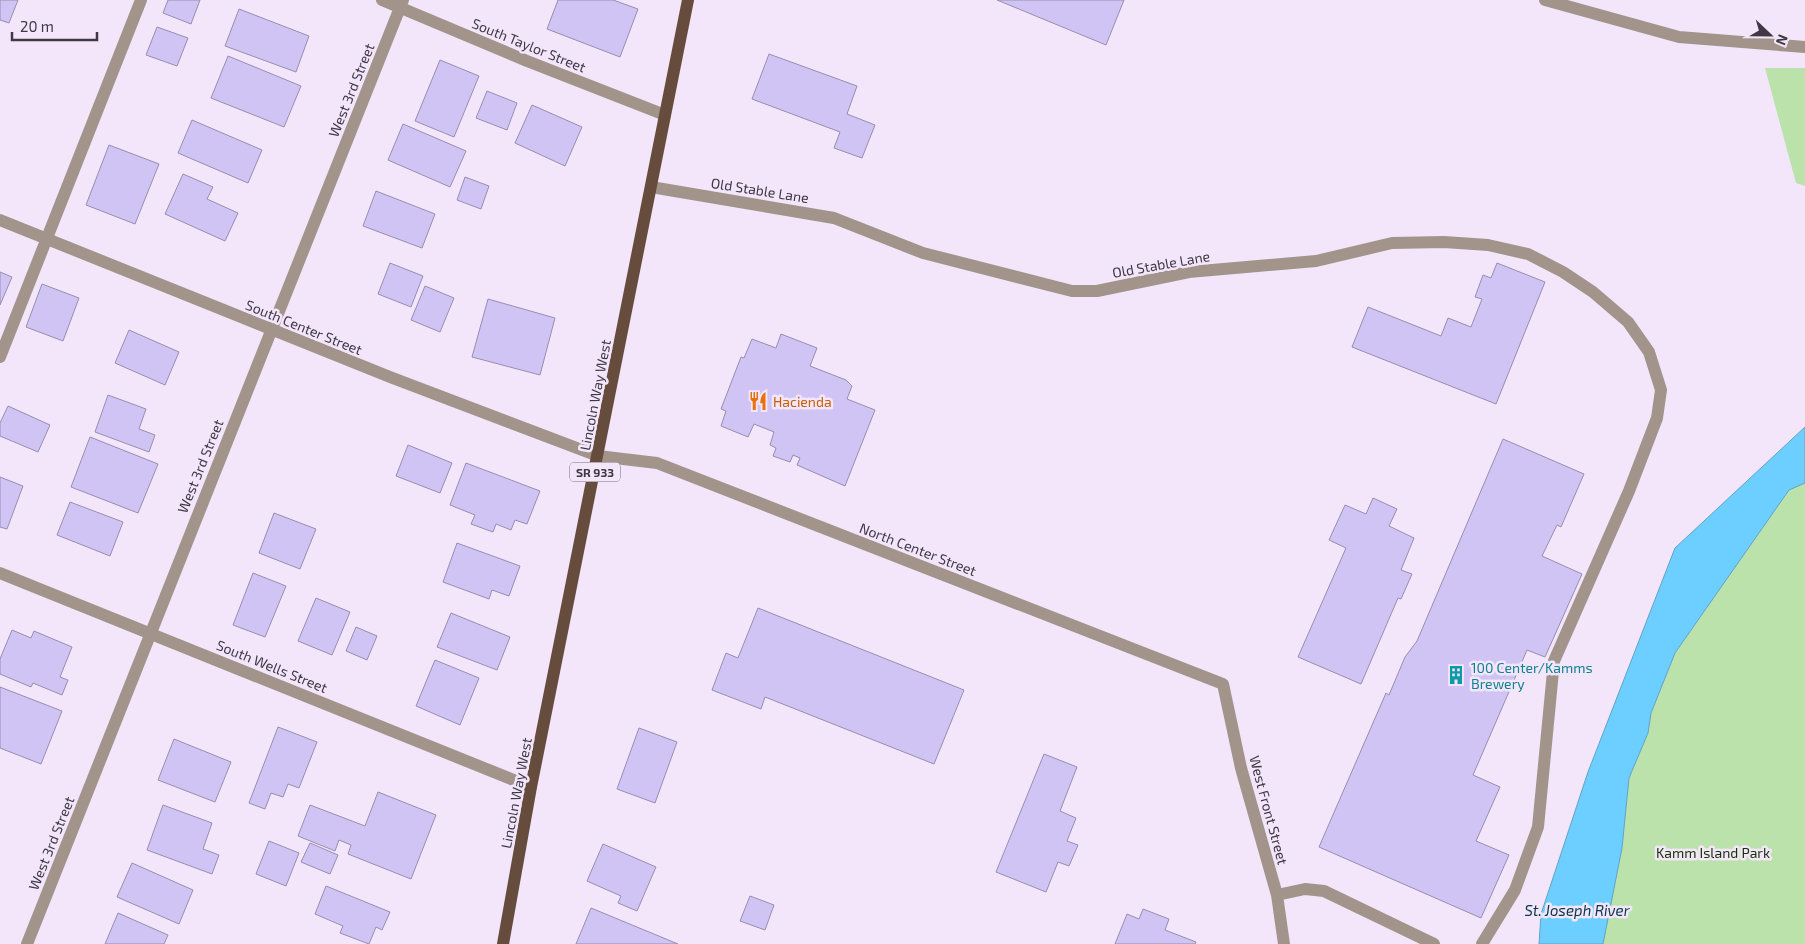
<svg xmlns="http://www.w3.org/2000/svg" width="1805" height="944" font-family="'Exo 2',sans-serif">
<rect width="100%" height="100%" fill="#f3e6fa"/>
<path fill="#bae2aa" d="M1765,68H1805V186L1796,183Z
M1805,483V944H1603L1622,848L1629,778L1648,733L1651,713L1675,653L1789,490Z"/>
<path fill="#6dcfff" stroke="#60a2c7" d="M1805,427V483L1789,490L1675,653L1651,713L1648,733L1629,778L1622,848L1603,944H1539L1541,914L1588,772L1675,548Z"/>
<path fill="#d0c4f5" stroke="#968eaf" d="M0,0H18L9,23L0,20Z
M168,0H200L191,24L163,13Z
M558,0H613L638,9L620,57L547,29Z
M997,0H1124L1106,45Z
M239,9L309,36L296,72L225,46Z
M157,27L188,38L177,66L146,55Z
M769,54L857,86L847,114L875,125L862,158L834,148L840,132L752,99Z
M228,56L301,86L284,127L211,98Z
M440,60L479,76L454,137L415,121Z
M487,91L517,103L507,130L476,118Z
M532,105L582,127L565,166L515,143Z
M192,120L262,150L248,183L178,153Z
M403,124L466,151L450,187L388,160Z
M109,145L159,164L135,224L86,205Z
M183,174L213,187L207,199L238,213L225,241L165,214Z
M465,177L489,186L481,209L457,200Z
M376,191L435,214L422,248L363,226Z
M390,263L423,276L411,307L378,294Z
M1497,263L1545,282L1496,404L1352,347L1368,307L1441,336L1448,318L1471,327L1482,299L1475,297L1483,275L1491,278Z
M0,272L12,277L0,305Z
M42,284L79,298L63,341L26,327Z
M425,286L454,298L440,332L411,320Z
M488,299L555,318L540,375L472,357Z
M129,330L179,352L165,385L115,363Z
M781,334L817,348L810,366L846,380L852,386L847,399L875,410L845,486L797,465L800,458L793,455L790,462L773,456L776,448L770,445L774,432L754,424L748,437L721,426L726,411L721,409L741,357L744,358L752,339L776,348Z
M108,395L146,409L139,429L155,435L149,452L95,432Z
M8,406L50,425L38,452L0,436V423Z
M90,437L158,464L138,513L71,487Z
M1503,439L1584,474L1561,527L1557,525L1542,556L1582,574L1545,657L1527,650L1473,775L1500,787L1476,841L1509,855L1481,918L1319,847L1386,693L1389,695L1405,657L1417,641Z
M408,445L452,463L440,493L396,476Z
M466,463L540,491L527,524L515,520L511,530L496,524L493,532L471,524L475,515L450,505Z
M0,477L23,486L7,529L0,527Z
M1373,498L1397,509L1389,526L1414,538L1401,570L1412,574L1401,599L1398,598L1361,684L1298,657L1346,548L1329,540L1345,505L1366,514Z
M70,502L123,522L110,556L57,535Z
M274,513L316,529L300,569L259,553Z
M457,543L520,566L509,596L492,590L489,599L443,582Z
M253,573L286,586L265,637L233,625Z
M316,598L350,612L332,655L298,641Z
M758,608L964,690L934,764L765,697L761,709L712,690L726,653L738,658Z
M451,613L510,637L497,670L437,647Z
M356,627L377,636L367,660L346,651Z
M12,630L31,638L34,631L72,647L60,677L68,680L62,695L33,683L31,687L0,674V659Z
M435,660L479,678L460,725L416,706Z
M0,687L62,711L41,764L0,748Z
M278,727L317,742L299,788L288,784L283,797L271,793L265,809L249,803Z
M639,728L677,742L655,803L617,789Z
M174,739L231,762L215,802L158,780Z
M1044,754L1077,767L1060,811L1076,818L1067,841L1078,845L1069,866L1058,862L1046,892L996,872Z
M378,792L436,815L411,879L348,854L351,845L339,840L335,851L298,836L310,805L365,826Z
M163,805L212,823L203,849L219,855L212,874L147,850Z
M269,841L299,853L286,886L256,874Z
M310,843L338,855L330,874L301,862Z
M603,844L656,867L637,911L618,903L621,896L587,881Z
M132,863L193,890L179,924L117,897Z
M326,886L390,912L382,930L376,927L369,944L340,933L343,926L315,914Z
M750,896L774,905L765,930L740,921Z
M591,908L678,944H576Z
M1143,909L1169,919L1165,930L1196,942L1195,944H1115L1127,914L1139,919Z
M118,913L168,935L164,944H105Z"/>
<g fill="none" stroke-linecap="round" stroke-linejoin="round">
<path stroke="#a3948b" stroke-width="12" d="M382,0L527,61L665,115
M1545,0L1679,37L1805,47
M651,187L834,218L923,253L1072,291H1097L1189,272L1316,261L1392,243L1444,242L1488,245L1528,254L1563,272L1593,292L1628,322L1649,352L1661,390L1657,418L1629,491L1554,661L1538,827L1515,890L1482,944
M0,220L390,377L598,456L657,463L1223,684L1241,768L1277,895L1284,944
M0,357L141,0
M0,573L531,787
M1277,895L1305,889L1324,891L1434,944
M27,944L403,0"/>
<path stroke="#664c3c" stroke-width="12" d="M503,944L531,787L688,0"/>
</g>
<defs>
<g id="restaurant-bare" transform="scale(1.5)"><path d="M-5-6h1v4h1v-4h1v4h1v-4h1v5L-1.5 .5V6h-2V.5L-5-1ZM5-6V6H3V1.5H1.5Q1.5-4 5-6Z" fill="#e8710a" stroke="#f3e6fa" stroke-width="2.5" paint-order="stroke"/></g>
<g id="building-bare" transform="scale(1.5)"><path d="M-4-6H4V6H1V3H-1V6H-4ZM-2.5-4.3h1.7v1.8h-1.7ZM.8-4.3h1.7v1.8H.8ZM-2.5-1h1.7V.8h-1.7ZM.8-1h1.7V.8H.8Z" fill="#0f9aa8" stroke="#f3e6fa" stroke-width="2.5" paint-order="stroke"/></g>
</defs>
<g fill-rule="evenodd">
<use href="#restaurant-bare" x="758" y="401"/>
<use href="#building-bare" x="1456" y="675"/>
</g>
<g text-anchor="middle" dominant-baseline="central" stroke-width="5" stroke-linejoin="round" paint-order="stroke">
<rect fill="#f3e6fa" stroke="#766c7b" stroke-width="1" x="570" y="462.5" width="50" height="19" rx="4"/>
<g font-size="12" font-weight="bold" fill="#403845">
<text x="595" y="472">SR 933</text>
</g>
<g font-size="14" fill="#403845" stroke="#f3e6fa">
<text transform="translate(529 45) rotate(22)">South Taylor Street</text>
<text transform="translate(351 90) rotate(-68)">West 3rd Street</text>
<text transform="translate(760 190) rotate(9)">Old Stable Lane</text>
<text transform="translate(1161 264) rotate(-10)">Old Stable Lane</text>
<text transform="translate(304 327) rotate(22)">South Center Street</text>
<text transform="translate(595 395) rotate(-79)">Lincoln Way West</text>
<text transform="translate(200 466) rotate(-68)">West 3rd Street</text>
<text transform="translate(918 549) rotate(21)">North Center Street</text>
<text transform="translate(272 666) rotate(22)">South Wells Street</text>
<text transform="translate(516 793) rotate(-79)">Lincoln Way West</text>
<text transform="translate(1269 810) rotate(75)">West Front Street</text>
<text transform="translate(51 843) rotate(-68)">West 3rd Street</text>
</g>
<g font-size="14" fill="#c56008" stroke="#f3e6fa" text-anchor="start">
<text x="773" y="401">Hacienda</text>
</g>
<g font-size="14" fill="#0d838f" stroke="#f3e6fa" text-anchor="start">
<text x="1471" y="667">100 Center/Kamms<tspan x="1471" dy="16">Brewery</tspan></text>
</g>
<g font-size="14" fill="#123300" stroke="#f3e6fa">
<text x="1713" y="852">Kamm Island Park</text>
</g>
<g font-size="15" font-style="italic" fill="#0a374a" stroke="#f3e6fa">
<text x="1577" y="910">St. Joseph River</text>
</g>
</g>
<g transform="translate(1770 35) rotate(112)" stroke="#f3e6fa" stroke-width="4" paint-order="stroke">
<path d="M0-4L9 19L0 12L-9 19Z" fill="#403845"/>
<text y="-8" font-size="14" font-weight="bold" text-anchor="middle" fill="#403845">N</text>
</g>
<path d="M12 32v8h85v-8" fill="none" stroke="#403845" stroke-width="2.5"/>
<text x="20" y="32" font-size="15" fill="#403845" stroke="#f3e6fa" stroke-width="4" paint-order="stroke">20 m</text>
</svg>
